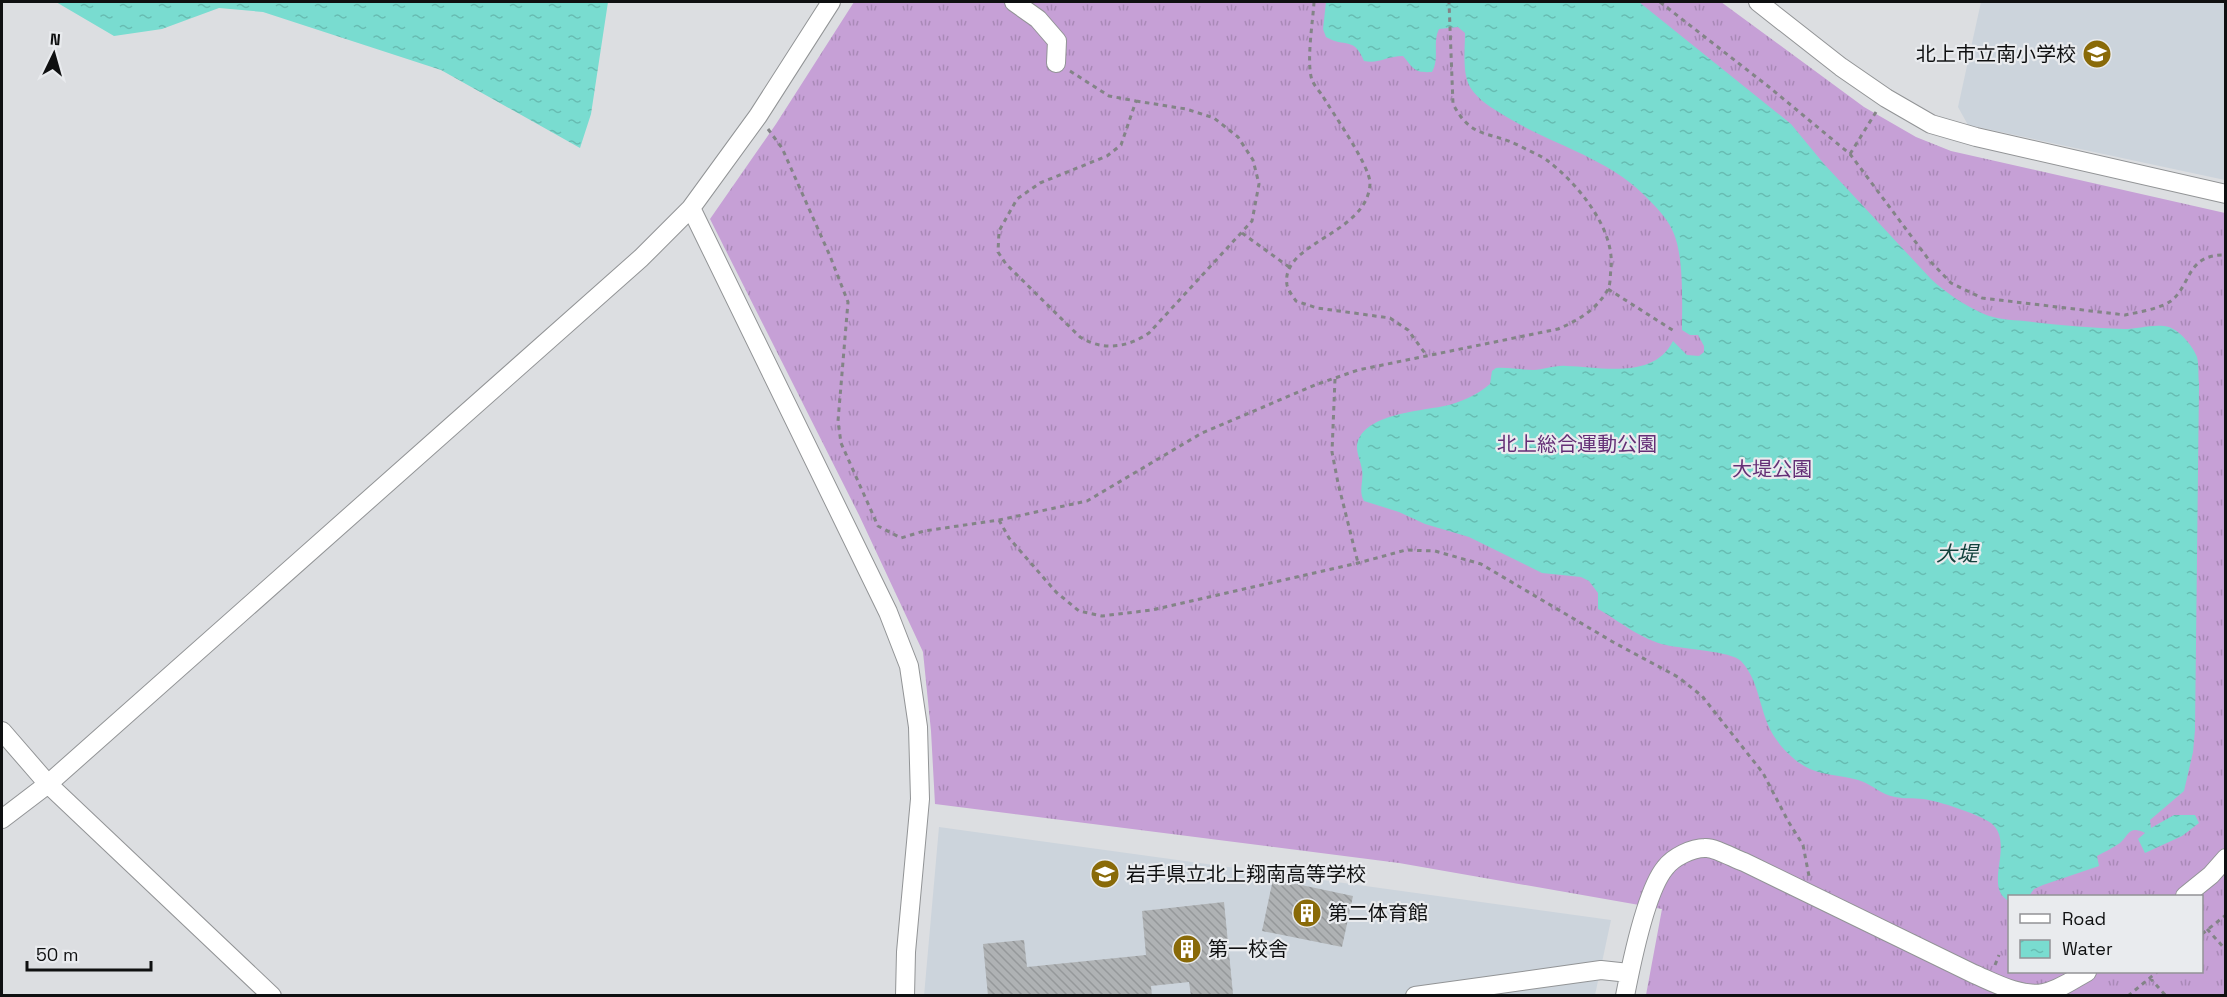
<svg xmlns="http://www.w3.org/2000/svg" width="2227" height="997" font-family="'Space Grotesk','Noto Sans JP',sans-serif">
<defs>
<pattern id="grass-tufts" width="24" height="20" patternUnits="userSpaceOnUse" patternTransform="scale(1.5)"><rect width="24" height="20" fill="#c6a0d6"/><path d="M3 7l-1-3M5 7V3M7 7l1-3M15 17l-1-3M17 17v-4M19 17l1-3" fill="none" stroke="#a989b7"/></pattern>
<pattern id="water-ripples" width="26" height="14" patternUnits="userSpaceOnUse" patternTransform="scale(1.5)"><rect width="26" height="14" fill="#79dcd0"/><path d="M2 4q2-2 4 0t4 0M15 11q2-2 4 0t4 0" fill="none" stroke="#67bcb2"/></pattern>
<pattern id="building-back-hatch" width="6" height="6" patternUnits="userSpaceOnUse" patternTransform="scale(1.5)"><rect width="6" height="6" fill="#afb2b4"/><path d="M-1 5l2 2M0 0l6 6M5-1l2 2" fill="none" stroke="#95989a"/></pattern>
</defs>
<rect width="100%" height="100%" fill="#dcdee1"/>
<path fill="#ccd4dc" d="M1981,2H2225V180L1968,125L1958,107Z
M939,827L1611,920L1595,995L924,996Z"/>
<path fill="url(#grass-tufts)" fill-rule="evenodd" d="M854,2H1721L1864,107L1916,137L1951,151L2225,213V995H1646L1662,909L1399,863L935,804L931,731L923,652L859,515L710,219L776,124ZM2010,896H2202V972H2010Z"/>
<path fill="url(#water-ripples)" d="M56,2H608L591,114L580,148L441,70L263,12L219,8L162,29L114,36Z
M1326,2H1639L1791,124L1824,164L1931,279C1946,293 1964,305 1984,314C1995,319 2011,320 2024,321C2058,325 2090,328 2124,329C2138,329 2156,323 2169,327C2180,331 2193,346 2197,357C2199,365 2198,375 2199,384L2195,730L2193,752L2184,791L2150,820L2151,828L2174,815H2195L2199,823L2182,836L2145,853L2138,839L2145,833C2129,825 2129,835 2120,843C2113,848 2104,852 2097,856L2099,866L2043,885L2034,889L2029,896H2010L2009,901C1982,887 2016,843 1991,823C1978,814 1939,801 1923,799C1913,798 1904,799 1895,797C1881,795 1872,784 1858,780C1842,775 1826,776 1810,769C1794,762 1776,743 1769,727C1759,705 1758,679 1741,661C1731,651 1682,649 1666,645C1642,640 1619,621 1598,609V593L1589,581L1581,577L1542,573L1469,537L1425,524L1399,512L1364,501C1358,491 1364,481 1362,470C1361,462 1357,455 1357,447C1359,414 1422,411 1444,406C1460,403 1477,395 1490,384L1492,371L1496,368C1508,367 1521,370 1533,370C1544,370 1555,365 1566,366C1600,367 1654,380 1673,341L1687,355L1699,356L1704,352V346L1698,335H1690L1682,330C1682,302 1684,259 1674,234C1669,221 1660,211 1650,201C1611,158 1554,146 1505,116C1492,108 1479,101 1470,87C1462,73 1465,49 1465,33L1458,27L1439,29C1432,43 1440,58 1432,72C1414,73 1414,69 1403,56C1387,56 1379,64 1364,61C1354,36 1345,48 1326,37L1323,29Z"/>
<path fill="url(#building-back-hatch)" d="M1273,879L1353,896L1342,947L1262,931Z
M1224,902L1233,994L1191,996L1189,982L1151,986L1152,996H988L983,944L1024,940L1027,967L1146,955L1142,911Z"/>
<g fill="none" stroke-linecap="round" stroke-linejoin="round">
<g stroke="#929496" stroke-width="20">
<path id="minor" d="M1014,2L1038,19L1057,41L1056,63
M1758,2L1841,67L1886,98L1931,124L1976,137L2226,194
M691,208L888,612L909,666L918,727L920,799L906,952L905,996
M2,731L48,784L272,996
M2,819L48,784L641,258L691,208L758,116L831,2
M2185,896L2211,875L2226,858
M1415,996L1601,970L1629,973
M1625,996C1631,965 1646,891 1665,868C1673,857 1692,848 1705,848C1714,847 1735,859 1744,862L1974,974C1995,983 2020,997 2043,993C2059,990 2074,979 2087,972"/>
</g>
<path stroke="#838487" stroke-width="3" stroke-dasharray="4.5 4.5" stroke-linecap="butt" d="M1314,2C1313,21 1306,62 1312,80C1314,85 1319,91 1322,95C1332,112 1371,167 1370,184C1367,235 1280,242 1287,285C1288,290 1293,297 1296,301L1317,308L1390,318L1408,330L1427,356
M1660,2L1769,87L1850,154L1929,260L1951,283L1982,298L2125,315C2139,312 2159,309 2171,301C2192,284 2186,254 2226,255
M1070,71L1109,96L1136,101
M1136,101L1186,109L1214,118L1238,137L1253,160L1259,184L1252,221L1149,333C1127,348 1102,351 1080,337L1006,264L998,252L999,231L1017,199L1040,183L1107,156L1121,145Z
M768,129L782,148L830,256L848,302L838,421L841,443L878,526L901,538L924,531L999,520L1087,501L1202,433L1315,385L1358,370L1558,329C1577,321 1596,310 1607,291C1611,285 1610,275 1611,268C1615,229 1578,184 1548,161C1540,155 1529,151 1520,146C1488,130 1472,140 1453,104L1449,2
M1850,154L1876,112
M1242,233L1289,267
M1608,289L1674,331
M1335,379L1332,452L1338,483L1358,563
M999,520L1009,538L1056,592L1079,611L1102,616L1152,610L1358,563L1406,550L1435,551L1481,564L1613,642L1678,677L1702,696L1763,773L1788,821L1803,845L1809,876
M2207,929L2226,950
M2202,934L2226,915
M1995,965L1999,955
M2150,978L2166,996
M2128,996L2157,972"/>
<use href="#minor" stroke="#fff" stroke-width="18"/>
</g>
<defs>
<g id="school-disc" transform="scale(1.5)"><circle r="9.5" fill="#896a08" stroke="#e9ebee"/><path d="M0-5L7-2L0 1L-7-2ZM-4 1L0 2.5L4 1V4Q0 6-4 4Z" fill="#fff"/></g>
<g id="building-disc" transform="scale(1.5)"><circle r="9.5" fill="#896a08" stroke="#e9ebee"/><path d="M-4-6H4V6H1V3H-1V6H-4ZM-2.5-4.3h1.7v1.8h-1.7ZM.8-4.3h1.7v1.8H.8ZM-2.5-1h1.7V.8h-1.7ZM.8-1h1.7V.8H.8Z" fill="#fff"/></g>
</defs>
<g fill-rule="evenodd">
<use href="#school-disc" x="2097" y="54"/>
<use href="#school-disc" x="1105" y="874"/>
<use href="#building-disc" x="1307" y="913"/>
<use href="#building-disc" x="1187" y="949"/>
</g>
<g text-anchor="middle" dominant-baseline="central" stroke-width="4.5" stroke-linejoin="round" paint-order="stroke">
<g font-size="20" fill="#0f1011" stroke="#e9ebee" text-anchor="start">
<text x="2076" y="54" text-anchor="end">北上市立南小学校</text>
<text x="1126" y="874">岩手県立北上翔南高等学校</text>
<text x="1328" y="913">第二体育館</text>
<text x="1208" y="949">第一校舎</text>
</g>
<g font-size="20" fill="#642f76" stroke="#e9ebee">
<text x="1577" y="444">北上総合運動公園</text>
<text x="1772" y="469">大堤公園</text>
</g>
<g font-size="21" font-style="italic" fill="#13413c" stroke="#e9ebee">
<text x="1957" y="553">大堤</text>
</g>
</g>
<rect width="2227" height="997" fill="none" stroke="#0f1011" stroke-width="6"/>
<rect x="2008" y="895" width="195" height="78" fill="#e9ebee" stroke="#929396" stroke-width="1.5"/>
<rect x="2020" y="914" width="30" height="9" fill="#ffffff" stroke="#929396" stroke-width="1.5"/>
<text x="2062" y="925" font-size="18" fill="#0f1011">Road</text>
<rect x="2020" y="940" width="30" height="18" fill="url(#water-ripples)" stroke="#929396" stroke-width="1.5"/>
<text x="2062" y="955" font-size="18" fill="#0f1011">Water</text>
<g transform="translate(54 54) rotate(5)" stroke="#e9ebee" stroke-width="4.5" paint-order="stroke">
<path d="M0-4.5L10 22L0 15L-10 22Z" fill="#0f1011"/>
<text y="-9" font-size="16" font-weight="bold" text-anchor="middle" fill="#0f1011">N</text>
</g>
<path d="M27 961v9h124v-9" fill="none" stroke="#0f1011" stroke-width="3"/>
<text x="36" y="961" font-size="18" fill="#0f1011" stroke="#e9ebee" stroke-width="4.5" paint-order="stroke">50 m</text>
</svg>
